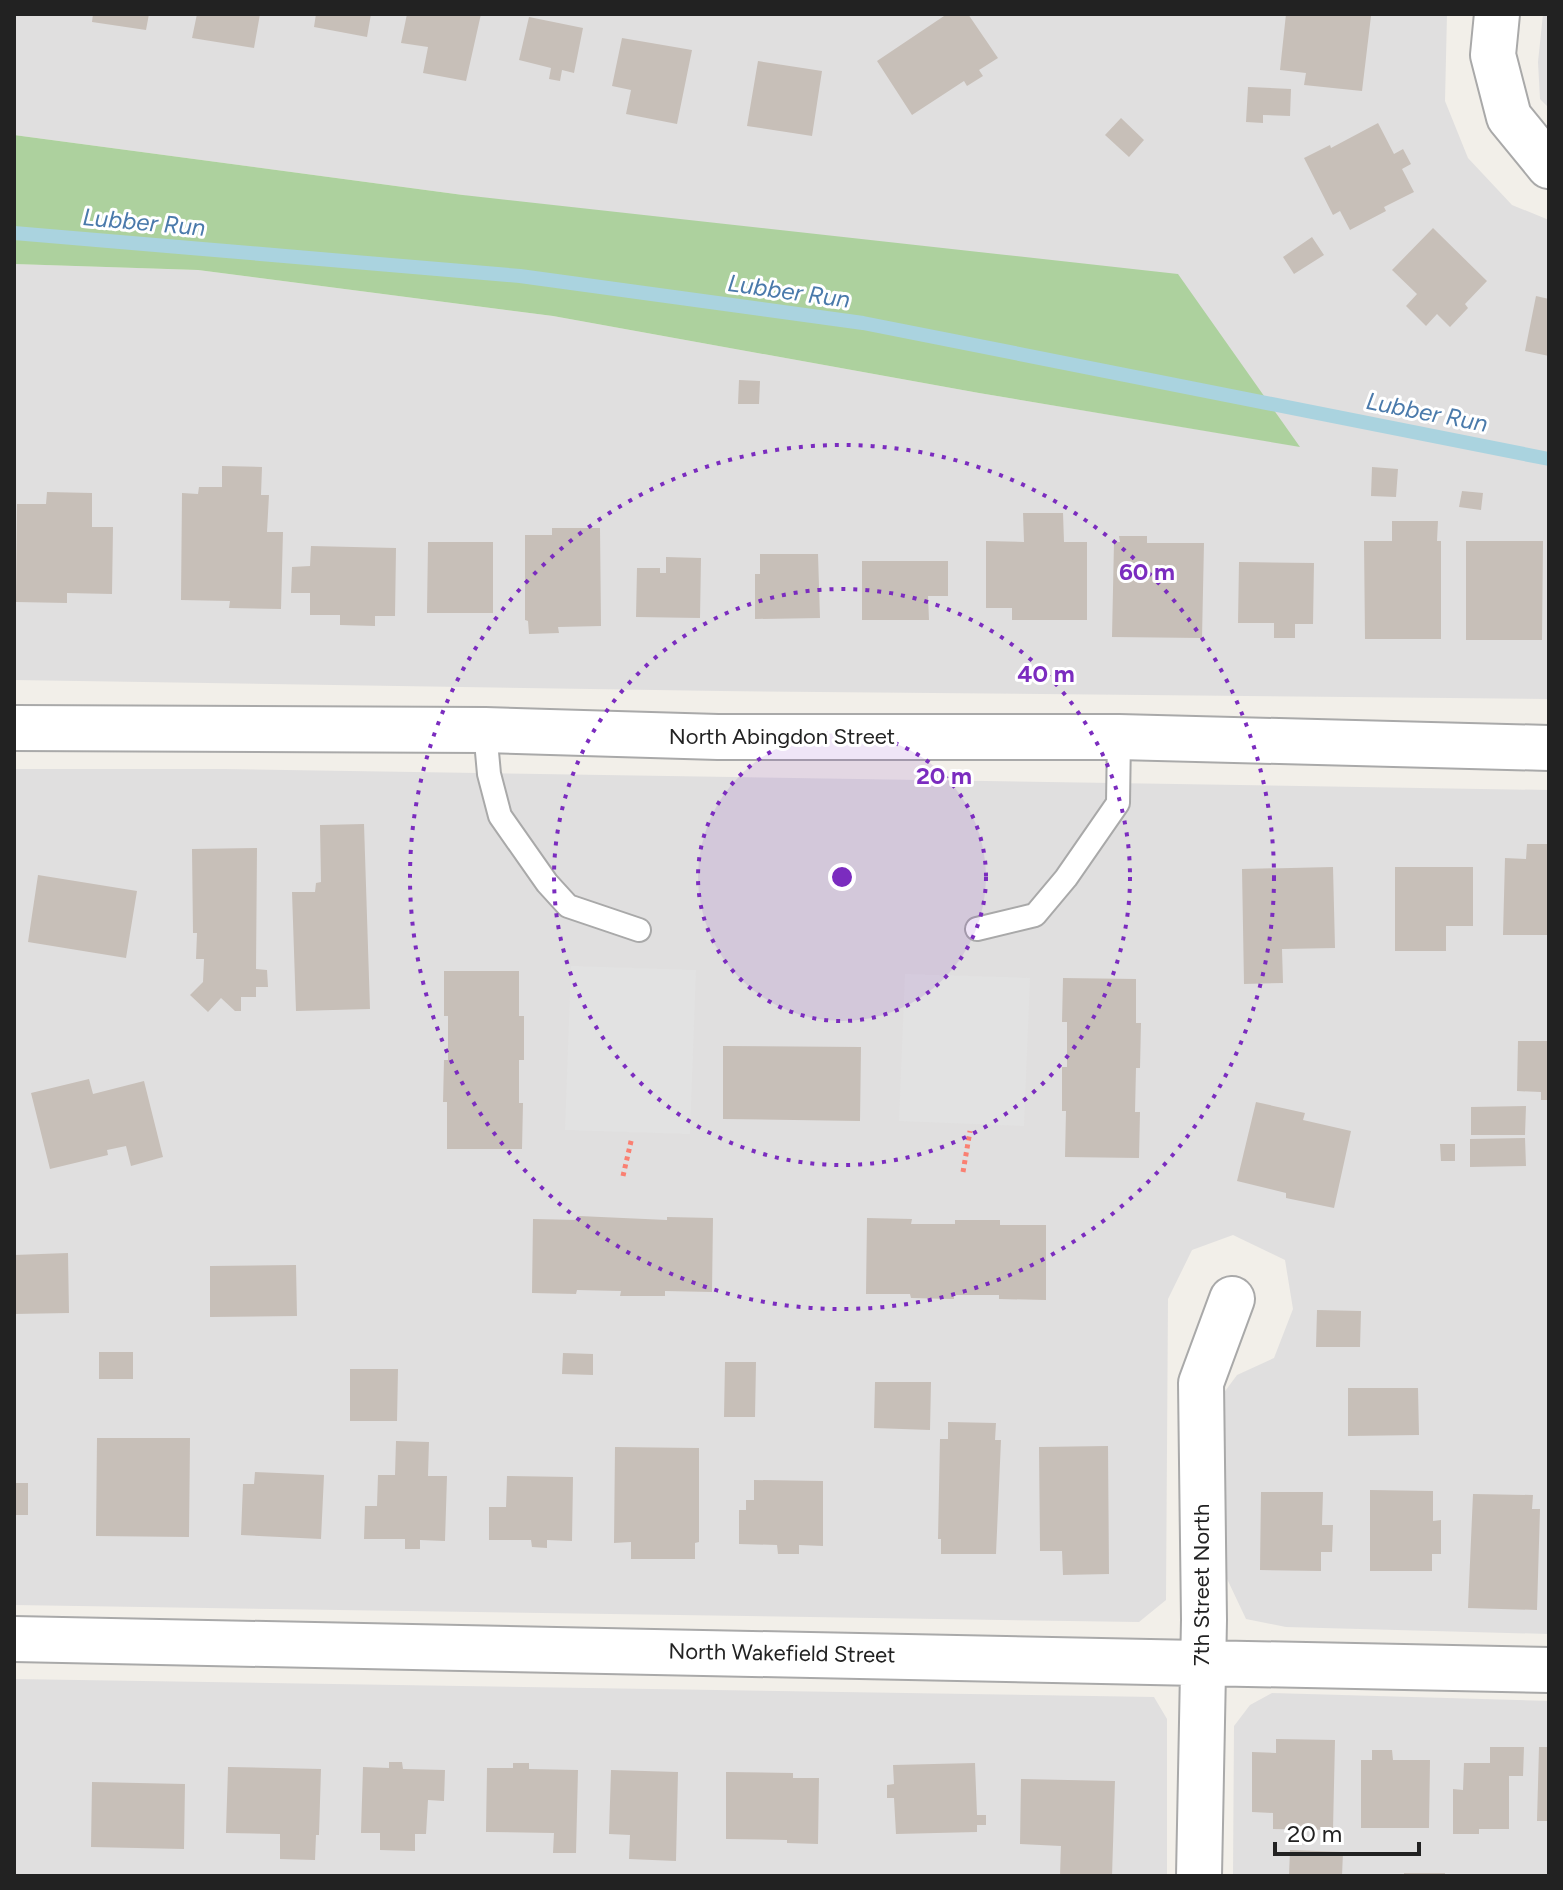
<svg xmlns="http://www.w3.org/2000/svg" width="1563" height="1890" font-family="Figtree,sans-serif">
<rect width="100%" height="100%" fill="#f2efe9"/>
<path fill="#e0dfdf" d="M14,14H1447L1445,101L1468,158L1512,205L1549,220V699L721,691L14,680V264L198,270L553,316L979,393L1298,446L463,195L14,135Z
M1543,14H1549V108L1540,99L1538,62Z
M14,769H225L1549,790V1634L1286,1627L1246,1619L1220,1564L1217,1402L1237,1375L1274,1358L1293,1309L1285,1260L1233,1235L1192,1250L1168,1299L1166,1600L1139,1622L14,1605Z
M14,1679L1154,1697L1167,1719V1876H14Z
M1272,1693L1549,1701V1876H1233L1234,1726L1250,1705Z"/>
<path fill="#add19e" d="M14,135L463,195L1178,274L1300,447L979,393L553,316L198,270L14,264Z"/>
<path fill="#e2e2e2" d="M571,966L696,970L690,1134L565,1130Z
M905,974L1030,978L1024,1126L899,1121Z"/>
<g fill="none" stroke-linecap="round" stroke-linejoin="round">
<path stroke="#aad3df" stroke-width="14" d="M14,233L520,276L863,323L1549,459"/>
</g>
<path fill="#c7bfb8" d="M93,14H149L146,30L92,22Z
M197,14H260L254,48L192,38Z
M316,14H371L367,37L314,27Z
M407,14H481L466,81L423,73L428,47L401,43Z
M947,14H968L998,58L979,70L983,76L967,86L964,81L912,115L877,61Z
M1286,14L1371,16L1362,91L1304,85L1306,73L1280,70Z
M529,17L583,28L574,73L562,70L560,81L549,79L551,68L519,60Z
M622,38L692,50L677,124L626,114L631,90L612,86Z
M758,61L822,71L812,136L747,126Z
M1248,87L1291,89L1290,116L1263,115V123L1246,122Z
M1121,118L1144,140L1129,157L1105,135Z
M1378,123L1394,154L1403,149L1411,164L1402,169L1414,192L1384,207L1386,211L1350,230L1340,211L1333,215L1304,158L1330,145L1331,148Z
M1433,228L1487,281L1465,304L1468,308L1450,327L1437,314L1426,326L1406,306L1417,294L1392,270Z
M1312,237L1324,255L1294,274L1283,257Z
M1536,296L1549,299V356L1525,351Z
M739,380L760,381L759,404H738Z
M222,466L262,467L261,495H269L267,532H283L281,609L229,608L230,601L181,600L182,493L198,494L199,487H222Z
M1372,467L1398,469L1396,497L1371,496Z
M1462,491L1483,493L1481,510L1459,507Z
M47,492L92,493V527H113L112,594L67,593V603L16,602L17,504H46Z
M1023,513H1063L1064,542H1087V620H1012V608H986V541L1024,542Z
M1392,521H1438L1437,541H1441V639H1365L1364,541H1392Z
M552,528H600L601,626L558,627L559,633L529,634L528,621L525,620V535H552Z
M1119,536H1147V543H1204L1202,638L1112,637L1114,542H1120Z
M1466,541H1543L1542,640H1466Z
M428,542H493V613H427Z
M311,546L396,548L395,616H375V626L340,625V615H310V593H291L292,567L310,566Z
M760,554H818L820,618L755,619V574H760Z
M666,557L701,558L700,618L636,617L637,568H660V573H666Z
M862,561H948V596H928L929,620H862Z
M1239,562L1314,563L1313,624H1295V638H1274V623H1238Z
M364,824L370,1009L296,1011L292,892H315L316,883L321,882L320,825Z
M1527,844H1549V935H1503L1505,858L1526,859Z
M257,848L256,969L267,970L268,987H256V997H241V1011H235L221,998L208,1012L190,995L203,982L204,959H196L197,933H193L192,849Z
M1333,867L1335,948L1282,949L1283,983L1244,984L1242,869Z
M1395,867H1473V926H1446V951H1395Z
M38,875L137,891L126,958L28,942Z
M444,971H519V1016H524V1060H519V1103H523L522,1149H447V1102H443L444,1060H448V1016H444Z
M1063,978L1136,979V1023H1141L1140,1068H1136L1135,1112H1140L1139,1158L1065,1157L1066,1111H1062V1067H1067V1022H1062Z
M1518,1041H1549V1100H1541V1092L1517,1091Z
M723,1046L861,1047L860,1121L723,1119Z
M89,1079L93,1094L144,1081L163,1157L131,1166L126,1146L107,1150L108,1155L50,1169L31,1093Z
M1256,1102L1305,1113L1303,1120L1351,1131L1334,1208L1286,1198V1193L1237,1181Z
M1526,1106L1525,1135H1471V1107Z
M1525,1138L1526,1166L1470,1167V1139Z
M1440,1144H1455V1161H1441Z
M579,1216L667,1220V1217L713,1218L712,1292L665,1291V1296H620L621,1291L577,1290L576,1294L532,1293L533,1219L578,1220Z
M867,1218L912,1219L911,1224H955V1220H1000V1225H1046V1300L999,1299V1295H954V1299L911,1298L910,1294H866Z
M68,1253L69,1313L14,1314V1255Z
M296,1265L297,1316L210,1317V1266Z
M1317,1310L1361,1311L1360,1347H1316Z
M99,1352H133V1379H99Z
M563,1353L593,1354V1375L562,1374Z
M725,1362H756L755,1417H724Z
M350,1369H398L397,1421H350Z
M875,1382H931L930,1430L874,1428Z
M1348,1388H1418L1419,1435L1348,1436Z
M948,1422L996,1423L995,1440H1001L996,1554H941V1539H938L940,1439H948Z
M97,1438H190L189,1537L96,1536Z
M396,1441L429,1442L428,1476H447L445,1541L420,1540V1549H405V1539H364L365,1506H377L378,1475H395Z
M1108,1446L1109,1574L1063,1575L1062,1551H1040L1039,1447Z
M615,1447L699,1448V1542L695,1543V1559H631V1542L614,1543Z
M255,1472L324,1475L321,1539L241,1535L243,1484H254Z
M507,1476L573,1477L572,1541L547,1540V1548L532,1547L531,1540H489V1507H506Z
M754,1480L823,1481V1546L799,1545V1554H778L777,1545L739,1544V1510H746V1500H754Z
M14,1483H28V1515H14Z
M1370,1490L1433,1491V1521L1441,1520V1554H1432V1571H1370Z
M1261,1492H1323L1322,1525H1333L1332,1552H1321V1571L1260,1570Z
M1473,1494L1533,1495L1532,1509H1540L1537,1610L1468,1608Z
M1276,1739L1335,1740L1333,1830L1273,1829V1813L1252,1812V1752L1276,1753Z
M1490,1747H1524L1523,1776H1509V1829H1479V1834H1453V1789L1463,1790L1464,1763H1490Z
M1539,1747H1549V1821H1537Z
M1372,1750H1392L1393,1760H1430L1429,1828H1361V1760H1372Z
M389,1762H402L403,1769L445,1770L444,1801L428,1800L426,1834H415V1851L380,1850V1833H361L363,1767L389,1768Z
M513,1763H529V1769L578,1770L576,1853H553L554,1833L486,1832L487,1768H513Z
M975,1763L977,1815H986V1825H977V1832L896,1834L894,1798H887V1785L894,1784L893,1765Z
M228,1767L321,1769L319,1835H316L315,1860L280,1859V1834L226,1833Z
M611,1770L678,1772L676,1861L629,1859L630,1835L609,1834Z
M726,1772L793,1773V1778H819L818,1844L787,1843V1840L726,1839Z
M1021,1779L1115,1781L1112,1876H1060L1061,1846L1020,1844Z
M92,1782L185,1784L184,1849L91,1847Z
M1290,1850L1343,1852L1342,1876H1289Z
M1404,1873H1445V1876H1404Z"/>
<g fill="none" stroke-linecap="round" stroke-linejoin="round">
<g stroke="#a9a9a9" stroke-width="26">
<path id="service" d="M485,730L489,774L500,816L547,883L568,906L639,930
M977,929L1035,915L1066,878L1118,803L1119,737"/>
</g>
<g stroke="#a9a9a9" stroke-width="48">
<path id="minor" d="M1497,14L1493,55L1509,117L1549,166
M14,728L485,730L718,737H1119L1549,748
M14,1639L1549,1670
M1199,1876L1204,1620L1201,1383L1232,1299"/>
</g>
<path stroke="#fa8072" stroke-width="5" stroke-dasharray="4 4" stroke-linecap="butt" d="M963,1172L970,1131
M623,1176L632,1137"/>
<use href="#service" stroke="#fff" stroke-width="22"/>
<use href="#minor" stroke="#fff" stroke-width="44"/>
</g>
<circle cx="842" cy="877" r="144" fill="#7b2cbf" fill-opacity=".12"/>
<g fill="none" stroke="#7b2cbf" stroke-width="4" stroke-dasharray="4 8">
<circle cx="842" cy="877" r="144"/>
<circle cx="842" cy="877" r="288"/>
<circle cx="842" cy="877" r="432"/>
</g>
<g text-anchor="middle" dominant-baseline="central" stroke-width="6" stroke-linejoin="round" paint-order="stroke">
<g font-size="22" fill="#222" stroke="#fff">
<text x="782" y="736">North Abingdon Street</text>
<text transform="translate(1201 1585) rotate(-90)">7th Street North</text>
<text transform="translate(782 1653) rotate(1)">North Wakefield Street</text>
</g>
<g font-size="24" font-style="italic" fill="#4a7aab" stroke="#fff">
<text transform="translate(144 222) rotate(5)">Lubber Run</text>
<text transform="translate(789 291) rotate(8)">Lubber Run</text>
<text transform="translate(1427 412) rotate(11)">Lubber Run</text>
</g>
</g>
<circle cx="842" cy="877" r="12" fill="#7b2cbf" stroke="#fff" stroke-width="4"/>
<g font-size="24" text-anchor="middle" font-weight="bold" fill="#7b2cbf" stroke="#fff" stroke-width="6" stroke-linejoin="round" paint-order="stroke">
<text x="1147" y="580">60 m</text>
<text x="1046" y="682">40 m</text>
<text x="944" y="784">20 m</text>
</g>
<rect width="1563" height="1890" fill="none" stroke="#222222" stroke-width="32"/>
<path d="M1275 1842v12h144v-12" fill="none" stroke="#222222" stroke-width="4"/>
<text x="1287" y="1842" font-size="24" fill="#222222" stroke="#ffffff" stroke-width="6" paint-order="stroke">20 m</text>
</svg>
